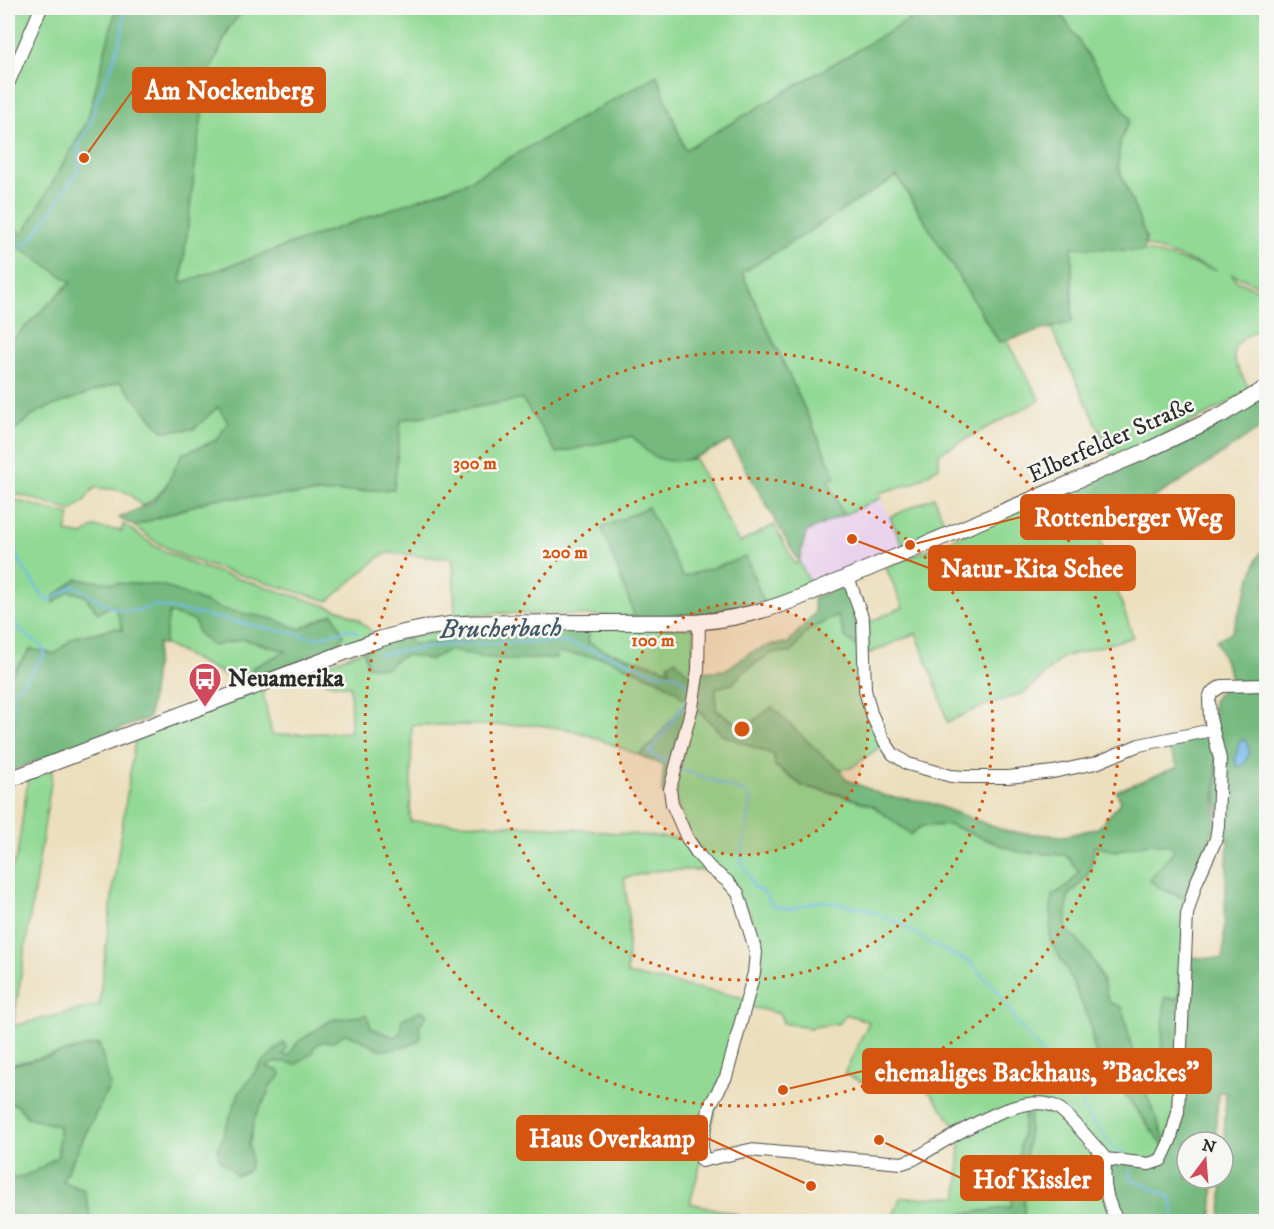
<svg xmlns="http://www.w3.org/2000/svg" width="1274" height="1229" font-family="'IM FELL DW Pica',serif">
<rect width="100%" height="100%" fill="#f6f6f2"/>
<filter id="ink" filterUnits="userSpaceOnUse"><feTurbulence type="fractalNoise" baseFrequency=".0167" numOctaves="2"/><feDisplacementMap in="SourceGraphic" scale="12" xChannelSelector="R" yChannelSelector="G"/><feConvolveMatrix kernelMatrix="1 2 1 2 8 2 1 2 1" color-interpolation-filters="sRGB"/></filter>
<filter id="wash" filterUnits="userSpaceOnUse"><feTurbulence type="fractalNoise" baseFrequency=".008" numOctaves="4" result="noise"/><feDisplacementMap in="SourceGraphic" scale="24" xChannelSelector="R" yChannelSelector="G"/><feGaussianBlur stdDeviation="1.35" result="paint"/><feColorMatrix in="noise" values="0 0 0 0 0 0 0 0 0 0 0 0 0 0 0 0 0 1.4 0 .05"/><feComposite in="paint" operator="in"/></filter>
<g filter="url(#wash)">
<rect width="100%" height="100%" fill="#ecdfbd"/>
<path fill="#ead1ec" d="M881,498L903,546L811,584L799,562L806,532Z"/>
<path fill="#91d994" stroke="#5e8260" stroke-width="1.5" d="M8,8H38L8,74Z
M46,8H234L21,248L71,282L8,344V279L12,259L8,265V91Z
M245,8H930L685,150L657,76L465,183L181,283L199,133L208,78L230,26Z
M1057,8H1256L1266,16V289L1232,274L1237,281L1266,293V324C1225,348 1227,350 1250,390L1212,412L1113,459L1051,328L1072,322V246L1143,251L1144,250L1216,270L1145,245L1146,237L1118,166L1120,142L1129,119Z
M897,176L999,342L1006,340L1040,400L939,453V467L914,483L879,493L881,498L843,515L828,480L836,477L742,273Z
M120,381L163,431L194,429L218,406L228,422L217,440L182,454C172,475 164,497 141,506C128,488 116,489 94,488L85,500L72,511L24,496L8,493V435L39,411Z
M523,399L557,453L632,436C656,459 662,463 695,459L739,543L774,525L795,564L799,562L811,584L764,603L746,557L683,578L635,617L504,613L455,616L453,559L390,553L382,555L328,601L210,566L182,556L156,542L134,526L213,499L393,489L401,420Z
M1081,483L1133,637L1063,657L1024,693L983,706L947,722L940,696L916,633L868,654L867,623L903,607L886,568Z
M934,497L946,527L903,546L890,517Z
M8,498L70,515L66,532L83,535L94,527L122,531L123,524L158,548L195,565L343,611L358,619L374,634L243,684L166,645L115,628L74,637L55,654L31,649L8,678Z
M838,615L845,637L858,647L881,746L851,768L841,769L824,757L772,708L744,728L716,710V688L732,684L744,671L772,653H791L807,631Z
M444,628H694L692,704L682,707L654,742L639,755L586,734L561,728L536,725H412L410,821L549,827L685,839L711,870H660L624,878L629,915L627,974L745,998L690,1203L736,1214L744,1221H92L84,1190L62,1182L110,1085L99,1044L8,1065V876L17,856L28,779L53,770L13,1026L99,1005L113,888L135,739L262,688L272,735L349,732L351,722L350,686C335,684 319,685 312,670L364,650Z
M696,709L723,735L774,755L775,766L802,786L843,796L873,806L911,834L922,826L950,825L1018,852L1066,855L1079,872L1068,886L1052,895L1050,941L1067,969L1090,1023L1094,1050L1125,1095L1164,1147L1159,1156L1151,1160L1113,1157L1043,1102L959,1131L932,1095L898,1064L882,1091L844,1074L869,1022L846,1014L840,1023L808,1028L783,1023L780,1014L747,1006L761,964L749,910L710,865L684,825L673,790Z
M1149,842L1171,845L1174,852L1162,889L1187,900L1179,998H1165L1159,1086L1176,1088L1174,1112L1166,1142L1138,1074L1122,1008L1109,1002C1099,966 1092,954 1065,928L1068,897C1086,878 1092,874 1094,846L1116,851Z
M8,1101L18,1106L28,1118L59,1126L58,1156L36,1171L15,1180L8,1172Z
M1031,1107L1054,1110L1100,1158L1114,1221L1024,1222L1025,1168Z
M1026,1108L1012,1208L932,1218L930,1221L891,1222L900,1198L958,1197L960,1136L1002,1114Z"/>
<path fill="#74b97e" stroke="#507254" stroke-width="1.5" d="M116,8H245L228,29L208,78L199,133L181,283L465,183L657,75L685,150L930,8H1057L1130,119L1120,142L1118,166L1146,237L1144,250L1143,251L1072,247V322L999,342L897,176L742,273L836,477L828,481L843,515L806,532L799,562L730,441C706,452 681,470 653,456C646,452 639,442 632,436L557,453L522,399L401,420L394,489L213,499L134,526L119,518L153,502L165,488L182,454L217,440L228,422L218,407L194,429L163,431L120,382L39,411L8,435V344L71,282L16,245L8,279V223L23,234L87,122Z
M1266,394V424L1188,477L1098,531L1081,483Z
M648,507L683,577L746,557L764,603L708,614L635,617L602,528Z
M1266,543V1221H1221L1226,1093L1218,1092L1215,1142H1187V1178H1214L1212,1221H1119L1107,1190L1110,1162L1163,1160L1182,1089L1159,1086L1165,998L1179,999L1189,957L1223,959L1228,840L1219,839L1213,701L1231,677L1216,640L1232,632L1258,557Z
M77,579L112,583L162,585L222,609L273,619L300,629L333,613L344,636L331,649L253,680L252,668L286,651L243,639L213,646L198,633L195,621L169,613L164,645L158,643L149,718L8,772V679L31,649L55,654L73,638L115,628L122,630L120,619L113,605L98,613L85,596L69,591L54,603V596Z
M841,587L848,592L858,621V647L845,637L837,615L807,631L791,653H771L744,671L732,684L716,688V710L744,728L772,707L824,757L840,769L845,779L885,796L925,801L1008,832L1064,836L1098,828L1121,802L1116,791L1178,767L1164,741L1209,734L1216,759L1215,827L1187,899L1162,889L1149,880L1174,851L1171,845L1149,843L1115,851L1094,846C1092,873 1086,878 1068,896L1066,928C1092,954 1099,967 1109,1002L1122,1007L1138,1074L1166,1142L1164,1147L1094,1049L1090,1022L1067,969L1050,941L1052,895L1067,887L1079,872L1066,855L1018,852L950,825L922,826L911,834L873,806L843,795L803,786L775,765L774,755L723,735L697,709L701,672L725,670L750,653L773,644L788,643L815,613L813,598Z
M467,628L590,629L588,642L604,650L670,670L668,664L675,660L695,680L693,699L682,698L676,691L662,682L606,658L558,653L556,658L514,660L480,657L460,652L447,651L430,660C409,654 403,651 387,668L367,666L364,650L403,636L413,644L471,641L472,637Z
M693,704L667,800L662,791L664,766L639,755L654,742L682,707Z
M421,1010L428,1014L419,1026L421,1038C415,1046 390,1052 380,1049C367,1044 360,1037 344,1034L333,1042C324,1041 320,1042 314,1047L313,1052L296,1064C286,1063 275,1058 268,1067L280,1071L281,1076L270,1086L267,1096L255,1117L249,1145L251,1160L249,1170L237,1176L227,1165L221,1162L217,1151L239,1093L260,1065L284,1042L287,1048L283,1055L288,1056L298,1042L331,1020L365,1015H367L371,1028L394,1037L400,1033L402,1019Z
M99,1044L110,1085L62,1181L84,1190L92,1221H8V1172L15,1179L36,1171L58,1156L59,1126L28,1117L18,1106L8,1101V1066Z
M1031,1106L1025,1168L1024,1221L930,1222L932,1218L1011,1207L1026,1108Z"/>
<path fill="#72baea" stroke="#4e728a" stroke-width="1.5" d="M1242,740L1246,741C1252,752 1249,758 1241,767L1237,766L1235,758L1240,741Z"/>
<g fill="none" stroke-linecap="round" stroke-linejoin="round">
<path stroke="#72baea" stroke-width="2" d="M8,233L25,247L52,211L78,170L79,145L89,127L95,105L113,62L122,33L125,8
M8,538C19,562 31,582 48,602L74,585C104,602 120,621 154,605L315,638L350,629L358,633
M8,610C14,617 16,628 25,634C33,641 43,643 45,655C34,666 24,687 11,692L14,707L9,735L11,748L8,757
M378,654L454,644L541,642L568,643L621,659L653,672L677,675L690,687
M673,765L649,753L688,698
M681,769L746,793L751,803L741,860L755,889L762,890L773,906L791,909L820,901L862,908L900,923L931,944L970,962L999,993L1017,1022L1048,1061L1073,1083L1081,1096L1085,1112L1098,1128L1114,1148L1128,1156
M1131,1167L1130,1178C1145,1188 1157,1188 1171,1199L1175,1222"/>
</g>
</g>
<g filter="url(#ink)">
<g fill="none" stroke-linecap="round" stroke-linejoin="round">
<g stroke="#484641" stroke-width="14">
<path id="minor" d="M8,84L41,8
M848,577L863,620L865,690L871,713L883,739L893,754L908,764L951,776L965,777H1008L1053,772L1096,763L1139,745L1212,730
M699,622L698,670L692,707L670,789L672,804L687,838L697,853L710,868L727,881L738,893L756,952L754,973L731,1059L726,1077L710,1105L702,1143V1161L749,1150L902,1163L914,1159C946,1141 1022,1087 1058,1108C1070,1115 1095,1147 1106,1159
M1106,1159L1149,1164L1161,1160L1170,1141L1178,1112L1187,914L1196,883L1216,839L1218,826L1220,759L1210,718L1209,699L1211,693L1222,686L1266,685
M1106,1159C1102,1181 1106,1202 1118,1222"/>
</g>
<g stroke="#484641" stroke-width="17">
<path id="major" d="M8,780L380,639C412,629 441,624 474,623L699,622C737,619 773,609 808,594L1144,452L1223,414L1266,388"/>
</g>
<use href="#minor" stroke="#fff" stroke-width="12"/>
<use href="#major" stroke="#fff" stroke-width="15"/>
</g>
</g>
<circle cx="742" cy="729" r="126" fill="#d5540f" fill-opacity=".12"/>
<g fill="none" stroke="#d5540f" stroke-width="3" stroke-dasharray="3 6">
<circle cx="742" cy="729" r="126"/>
<circle cx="742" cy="729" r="251"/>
<circle cx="742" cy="729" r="377"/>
</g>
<defs>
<g id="bus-pin" transform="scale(1.725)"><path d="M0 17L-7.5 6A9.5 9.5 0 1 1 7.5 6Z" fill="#d1495b" stroke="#f6f6f2"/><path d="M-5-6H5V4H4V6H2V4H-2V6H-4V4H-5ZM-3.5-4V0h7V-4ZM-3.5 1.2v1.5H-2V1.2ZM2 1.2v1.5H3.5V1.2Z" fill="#fff"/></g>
</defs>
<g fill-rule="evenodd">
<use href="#bus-pin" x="205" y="679"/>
</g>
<g text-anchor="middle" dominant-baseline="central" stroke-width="5" stroke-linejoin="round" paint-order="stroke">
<g font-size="24" fill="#2b2b2b" stroke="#f6f6f2">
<text transform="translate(1111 440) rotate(-24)">Elberfelder Straße</text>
</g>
<g font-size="24" font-weight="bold" fill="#2b2b2b" stroke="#f6f6f2" text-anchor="start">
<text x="228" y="679">Neuamerika</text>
</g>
<g font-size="26" font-style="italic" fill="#405664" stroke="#f6f6f2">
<text transform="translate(501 629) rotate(-1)">Brucherbach</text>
</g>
</g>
<circle cx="742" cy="729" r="9" fill="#d5540f" stroke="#f6f6f2" stroke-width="3"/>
<g font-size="18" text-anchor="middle" font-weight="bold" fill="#d5540f" stroke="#f6f6f2" stroke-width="5" stroke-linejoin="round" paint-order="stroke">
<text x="475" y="469">300 m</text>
<text x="565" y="558">200 m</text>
<text x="653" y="646">100 m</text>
</g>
<path fill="none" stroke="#d5540f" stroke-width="2" d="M84 158L133 90M910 545L1021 517M852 539L929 568M783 1090L863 1071M811 1186L707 1138M879 1140L961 1178"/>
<g fill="#d5540f" stroke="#f6f6f2" stroke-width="2">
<circle cx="84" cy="158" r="6"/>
<circle cx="910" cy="545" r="6"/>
<circle cx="852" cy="539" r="6"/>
<circle cx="783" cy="1090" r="6"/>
<circle cx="811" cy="1186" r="6"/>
<circle cx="879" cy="1140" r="6"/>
</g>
<g fill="#d5540f" stroke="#d5540f" stroke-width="2">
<rect x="133" y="68" width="192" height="44" rx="6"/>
<rect x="1021" y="495" width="213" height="44" rx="6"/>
<rect x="929" y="546" width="206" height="44" rx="6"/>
<rect x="863" y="1049" width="348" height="44" rx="6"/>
<rect x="517" y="1116" width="190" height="44" rx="6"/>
<rect x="961" y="1156" width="142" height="44" rx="6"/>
</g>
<g font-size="26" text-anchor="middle" font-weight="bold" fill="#fff">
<text x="229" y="99">Am Nockenberg</text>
<text x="1128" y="526">Rottenberger Weg</text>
<text x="1032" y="577">Natur-Kita Schee</text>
<text x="1037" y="1081">ehemaliges Backhaus, "Backes"</text>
<text x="612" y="1147">Haus Overkamp</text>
<text x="1032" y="1188">Hof Kissler</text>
</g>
<rect width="1274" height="1229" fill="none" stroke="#f6f6f2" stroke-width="30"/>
<g transform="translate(1205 1160) rotate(16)"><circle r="28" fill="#f6f6f2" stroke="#a5a5a2" stroke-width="1.5"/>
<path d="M0-4.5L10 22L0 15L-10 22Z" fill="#d1495b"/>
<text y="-9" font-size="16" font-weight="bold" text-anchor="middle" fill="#2b2b2b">N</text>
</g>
</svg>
